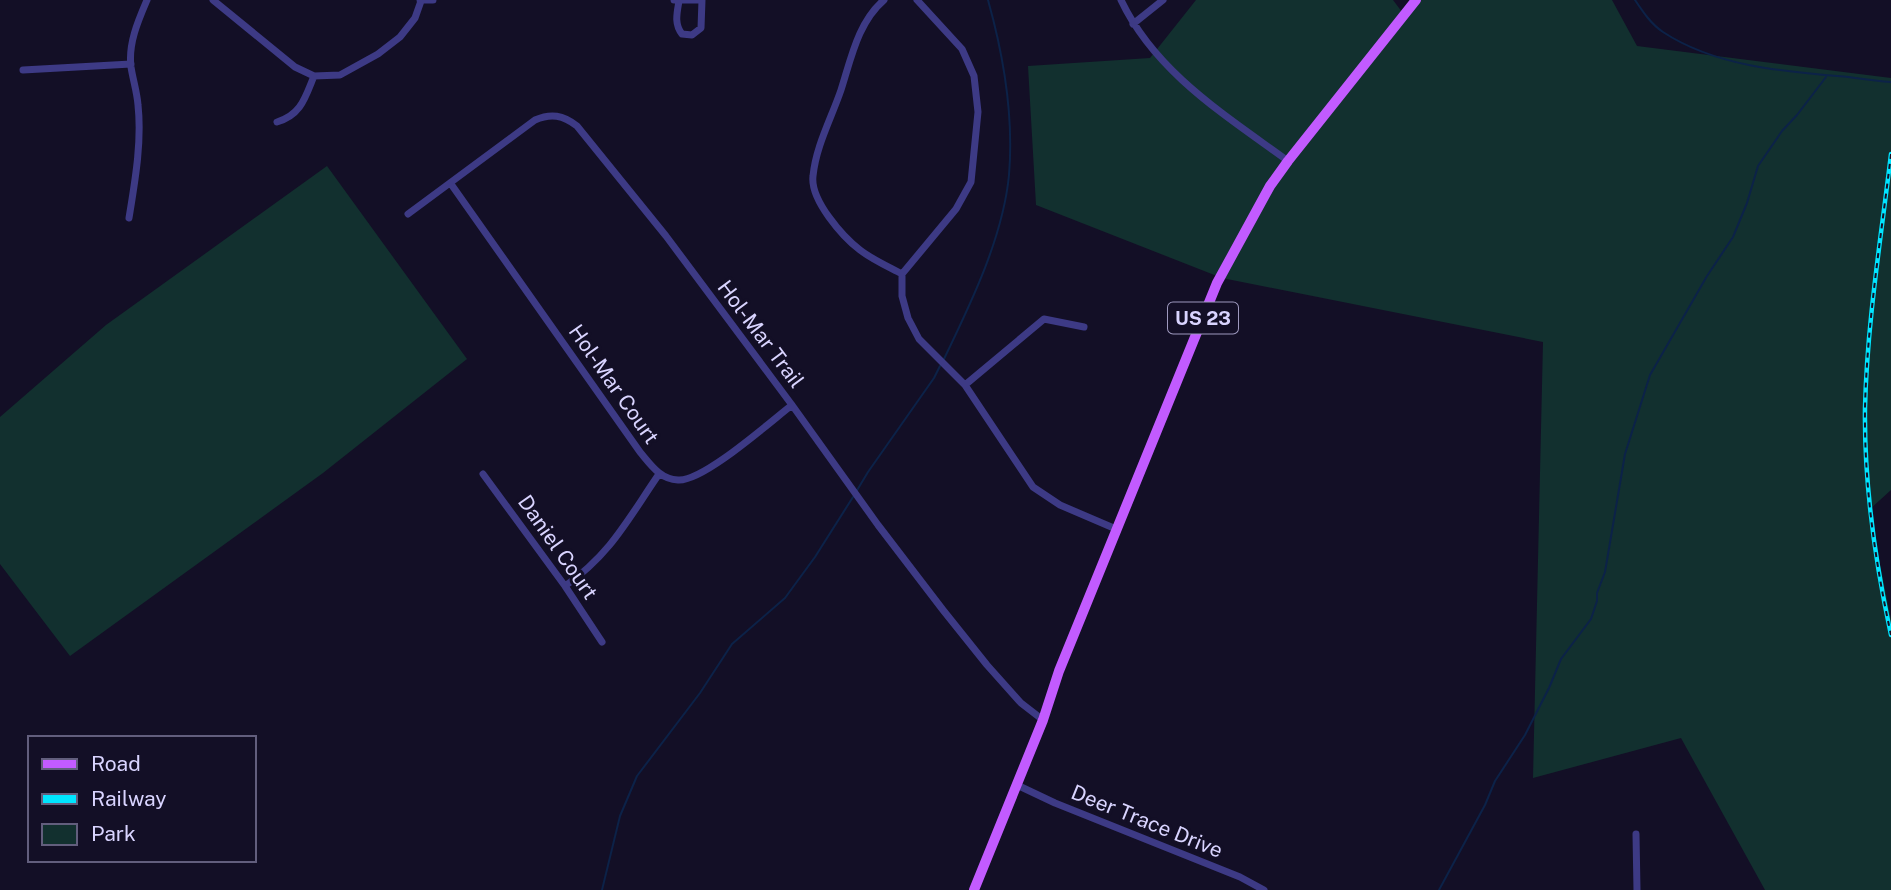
<svg xmlns="http://www.w3.org/2000/svg" width="1891" height="890" font-family="'Public Sans',sans-serif">
<rect width="100%" height="100%" fill="#130f26"/>
<path fill="#12302f" d="M1196,0H1393L1405,16L1417,0H1612L1637,46L1891,78V490L1869,510L1891,619V890H1765L1681,738L1533,778L1543,342L1222,278L1036,205L1028,66L1150,58Z
M327,166L467,359L323,473L70,656L0,564V417L106,325Z"/>
<g fill="none" stroke-linecap="round" stroke-linejoin="round">
<path stroke="#0c2248" stroke-width="2" d="M1635,0C1643,12 1651,24 1663,32C1716,67 1787,72 1848,77C1863,79 1877,81 1891,82
M943,361C970,305 1003,238 1009,175C1014,115 1004,57 988,0
M856,492L868,472L934,378L940,366
M602,890L620,816L637,776L700,693L732,644L785,598L815,557L853,497
M1439,890L1485,805L1495,781L1525,735L1549,688L1561,659L1591,619L1597,601V593L1605,572L1625,454L1650,375L1707,276L1733,237L1747,203L1758,166L1782,131L1797,115L1826,77"/>
<path stroke="#3d3a85" stroke-width="7" d="M213,0L295,67L314,76L340,75L378,54L400,37L415,18L421,1
M420,0H433
M674,0H699
M884,0C858,22 851,59 841,90C831,119 816,146 813,176C810,200 843,237 860,250C873,260 889,267 902,274
M917,0L962,49L974,76L978,112L971,182L956,209L902,274V296L908,318L919,339L965,385L1033,487L1060,505L1116,529
M1121,0C1155,72 1225,115 1288,161
M679,1C677,13 674,24 682,34L692,35L701,28L702,0
M1133,24L1163,0
M23,70L131,64
M277,122C301,115 305,98 314,76
M451,184L640,452C651,465 660,479 678,480C703,482 770,422 792,405
M408,214L535,120C551,113 563,115 577,126L666,236L792,405L878,525L943,610L987,665L1021,703L1043,720
M129,218C135,181 142,142 138,105C137,92 133,80 131,67C128,44 138,21 147,0
M965,385L1044,319L1084,327
M483,474L565,586L602,642
M565,586C611,554 628,519 659,474
M1017,785L1055,803L1240,877L1264,890
M1636,834L1637,890"/>
<path stroke="#c25bff" stroke-width="10" d="M974,890L1043,720L1059,671L1217,283L1270,186L1288,161L1416,0"/>
<g stroke="#00e5ff" stroke-width="4.5">
<path id="rail" d="M1891,154C1881,238 1867,323 1865,408C1864,485 1875,561 1891,635"/>
</g>
<use href="#rail" stroke="#130f26" stroke-width="2" stroke-dasharray="5" stroke-linecap="butt"/>
</g>
<g text-anchor="middle" dominant-baseline="central" stroke-width="6" stroke-linejoin="round" paint-order="stroke">
<rect fill="#130f26" stroke="#9e99be" stroke-width="2" x="1168" y="302.5" width="70" height="31" rx="5"/>
<g font-size="19" font-weight="bold" fill="#d9d4ff">
<text x="1203" y="318">US 23</text>
</g>
<g font-size="21" fill="#d9d4ff" stroke="#130f26">
<text transform="translate(761 334) rotate(53)">Hol-Mar Trail</text>
<text transform="translate(614 384) rotate(55)">Hol-Mar Court</text>
<text transform="translate(558 547) rotate(55)">Daniel Court</text>
<text transform="translate(1147 821) rotate(22)">Deer Trace Drive</text>
</g>
</g>
<rect x="28" y="736" width="228" height="126" fill="#130f26" stroke="#625e7d" stroke-width="2"/>
<rect x="42" y="759" width="35" height="10" fill="#c25bff" stroke="#625e7d" stroke-width="2"/>
<text x="91" y="771" font-size="21" fill="#d9d4ff">Road</text>
<rect x="42" y="794" width="35" height="10" fill="#00e5ff" stroke="#625e7d" stroke-width="2"/>
<text x="91" y="806" font-size="21" fill="#d9d4ff">Railway</text>
<rect x="42" y="824" width="35" height="21" fill="#12302f" stroke="#625e7d" stroke-width="2"/>
<text x="91" y="841" font-size="21" fill="#d9d4ff">Park</text>
</svg>
